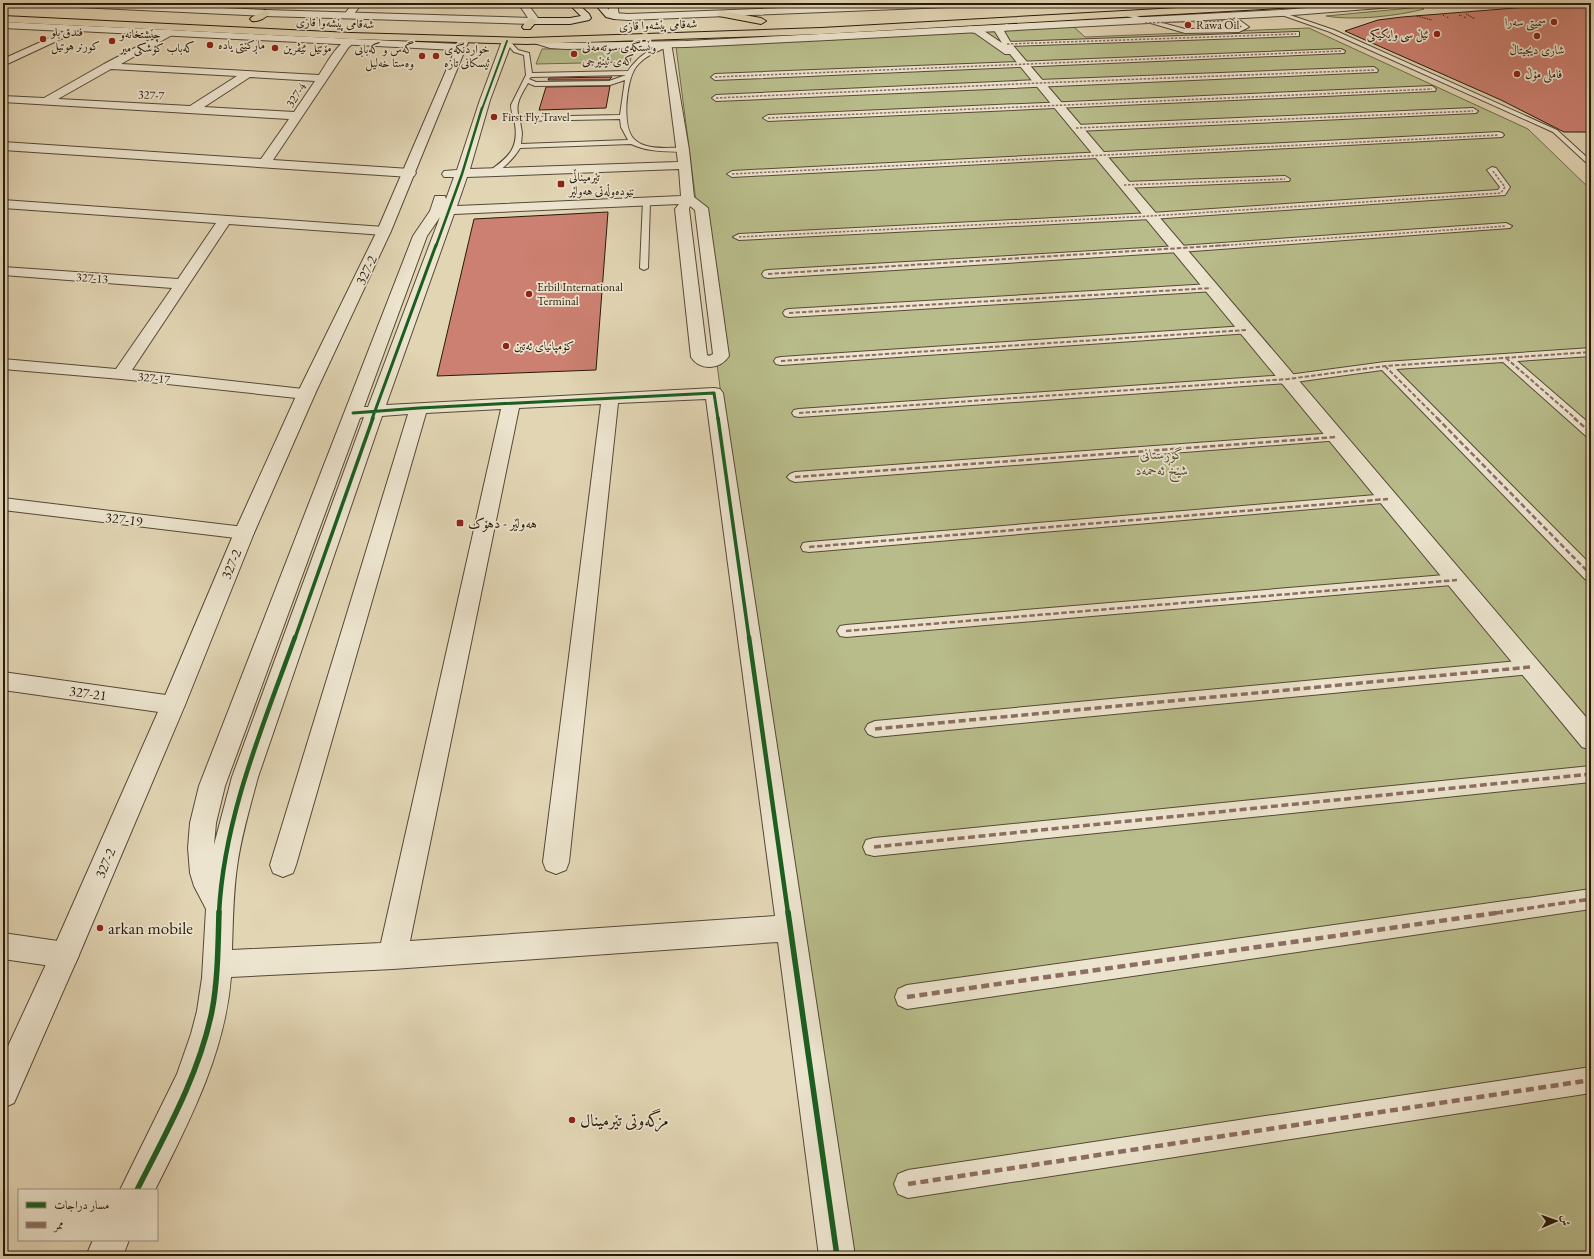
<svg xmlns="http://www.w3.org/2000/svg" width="1594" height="1259" font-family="'EB Garamond',Amiri,serif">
<rect width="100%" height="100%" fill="#e2d5b4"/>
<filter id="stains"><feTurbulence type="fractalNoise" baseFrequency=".005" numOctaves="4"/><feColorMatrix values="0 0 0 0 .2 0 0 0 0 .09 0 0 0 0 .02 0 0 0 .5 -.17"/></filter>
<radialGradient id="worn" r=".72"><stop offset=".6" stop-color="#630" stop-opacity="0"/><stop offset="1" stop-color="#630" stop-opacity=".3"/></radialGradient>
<path fill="#b8bc8a" stroke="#706b4a" d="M1421,7L1424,9C1398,16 1352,21 1326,16Z
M1073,26L1085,37L1309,28L1528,129L1591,190V1256H821L790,928L676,47Z
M633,48L630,62L536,64L542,49Z"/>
<path fill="#cc8071" stroke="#281a0b" d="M1578,3H1591V132H1564L1501,100L1345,31L1378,20L1402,17Z
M612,77L609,80H548L549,78Z
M610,86L606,108L539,110L546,87Z
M608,212L596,370L437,376L474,219Z"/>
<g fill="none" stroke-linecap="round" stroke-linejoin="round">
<g stroke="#564935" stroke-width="2">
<path id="service" d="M652,3L667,5L773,3L771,4L667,7Z
M1281,12L1334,30L1557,130L1591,161V167L1553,132L1330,32L1279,14Z
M1125,13L1185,29L1238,28L1242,27L1229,16L1231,14L1249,27L1239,32L1185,33L1123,15Z
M505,40H509L518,50L529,53L532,73L628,71C636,59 654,43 670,44V46C658,51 644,56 636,67C626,80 621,129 635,140C647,151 668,147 683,148L686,150L683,152C664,151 648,152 631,144L520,148C515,157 498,176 488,174V172C507,158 519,150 515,124C514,117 511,113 511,105L526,75L524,55L514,52L505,42ZM626,75L609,81L536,82L529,79L531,77ZM625,80L620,115L519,117C514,104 522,94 528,83L535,86L610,85ZM620,119L621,127L628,140L521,144L522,133L520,121Z
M643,200H649L650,202L648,268L644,270L640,268Z"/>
</g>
<g stroke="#564935" stroke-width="2">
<path id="pedestrian" d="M1296,32H1299V36L1007,46L1003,44L1007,42Z
M1341,49L1345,51L1344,53L715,80L711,77L715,74Z
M1374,67L1378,70L1377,72L716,101L712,98L716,95L1039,80Z
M1432,86L1436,89L1435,91L768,121L763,118L768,115Z
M1473,108L1478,111L1476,113L1076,131L1071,128L1076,125Z
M1499,132L1502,133L1504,135L1502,137L732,177L727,174L732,171Z
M1492,167L1496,168L1510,187L1505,195L1151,219L739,240L733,237L739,234L1151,213L1498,190L1500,187L1487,170Z
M1285,176L1290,179L1289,181L1124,188L1119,185L1124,182Z
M1506,223L1512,226L1510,228L1179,252L768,278L764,277L762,274L764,271L768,270L1179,246Z
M1211,284L1215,285L1217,288L1215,291L789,317L785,316L783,313L785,310L789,309Z
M1246,326L1251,327L1252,330L1251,333L781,365L776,364L774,361L776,358L781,357Z
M1591,348V356L1517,361L1591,425V437L1586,436L1503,362L1396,369L1591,565V581L1585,579L1382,370L1288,383L799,417L794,416L792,413L794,410L799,409L1288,375L1385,362Z
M1336,433L1341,434L1343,437L1341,440L795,482L790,480L787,477L790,474L795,472Z
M1388,494L1394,496L1396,499L1394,502L809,552L803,551L801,547L803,543L809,542Z
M1457,574L1463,576L1466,580L1463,584L846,637L840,636L837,631L840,626L846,625Z
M1530,660L1537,662L1539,667L1537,672L1530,674L875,737L868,734L865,729L868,724L875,721Z
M1591,766V782L874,856L866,854L863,847L866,840L874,838Z
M1591,889V909L907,1009L898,1005L895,997L898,989L907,985Z
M1591,1067V1093L908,1198L898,1194L894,1184L898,1174L908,1170Z"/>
</g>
<g stroke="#564935" stroke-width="2">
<path id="minor" d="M209,3H219L208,12H202L201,10Z
M353,3H362L351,18H345L343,16Z
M518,3H527L538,18L535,23H529L527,21L528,18Z
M609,3H617L619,16L617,18L614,19L609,16Z
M1007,24L1012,27L1004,31L1011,43L1027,62L1591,723V750L1582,747L1010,54H1005L975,33L967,31L965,29L970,26L981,29L1002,43L994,30L996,28Z
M169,30L172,31L174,33L172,35L121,64L319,75C326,65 340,37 352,40L354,42L348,48L273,160L410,169L414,170L416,173L414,176L410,177L3,150V142L261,159L289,119L3,102V96L44,98L104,64ZM111,69L237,76L190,106L58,99ZM250,77L315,81L294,112L204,107Z
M507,38L512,41L490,100L470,169L678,162L663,45L668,42L671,43L689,150L694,197L708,208L729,356C720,370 700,371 691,357L675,209L679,204L454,214L386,405L714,388L720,389L723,393L855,1256H819L778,942L393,969L231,977C225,1054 189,1122 155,1190H120L177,1074L191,1034L197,1011L202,978L206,909L194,886L190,873L188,848L190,823L199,786L413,236L430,211L435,196H445L446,199L454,177H444L442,174L444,171L457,170L480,100L502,41ZM679,169L681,196L457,206L467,177ZM690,206L695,210L713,354L709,356L707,355L689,209ZM440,217L368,407H364L427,236ZM706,399L775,916L410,941L519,408L601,404L543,862L546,870L556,874L566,870L569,862L618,403ZM501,409L381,943L232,950C233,922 233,895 237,867C241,837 250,807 258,777L382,416L408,414L270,865L273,873L283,877L293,873L296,865L426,413ZM364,417L232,777L214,845L216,823L225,786L360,418Z
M3,200L384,227L389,228L391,231L389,234L384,235L229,224L132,370L312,390L315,394L312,398L306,399L121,379L3,369V359L116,369L172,288L3,275V267L178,279L216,223L3,208Z
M3,498L244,527L251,528L254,533L251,538L244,539L3,510Z
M3,672L173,696L181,699L185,705L181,711L173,714L3,690Z
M3,933L65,942L75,946L79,955L75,964L65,968L3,959Z
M93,1240H129L123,1256H86Z"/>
</g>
<g stroke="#564935" stroke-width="2">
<path id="tertiary" d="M53,3H112L265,10L532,18L537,21L532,24L265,16L57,6Z
M907,3H976L972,6L628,20L614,19L609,16L614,13L628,14Z
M1372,3H1409L1405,6L1281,16L828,40L686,47L566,49L550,48L534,43L532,41L537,38L551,42L566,43L686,41L1281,10Z
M3,22L458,44L461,38L464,37L469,40L391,231L315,394L254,533L185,705L79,955L14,1103L3,1108V1057L54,947L161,705L234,533L297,394L377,231L455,50L78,31L3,66V59L65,31L3,28Z"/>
</g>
<g stroke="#281a0b" stroke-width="2">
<path id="secondary" d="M568,3H577L589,14L591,18L589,20L570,24H532L527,21L532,18H570L581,16Z
M594,3H603L612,13L619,16L614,19L606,17Z"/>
</g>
<g stroke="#281a0b" stroke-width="2">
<path id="trunk" d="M1267,3H1318L1314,6L821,34L527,44L351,39L3,22V16L351,33L527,38L821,28Z
M265,10L270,13C266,18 258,22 252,21L250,19L252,17Z
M722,11L761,18L766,21L761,24L719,16L717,14Z
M532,18L537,21L530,29H524L522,27C525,23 527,19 532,18Z"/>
</g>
<path stroke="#281a0b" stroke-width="1" stroke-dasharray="1.5 1" stroke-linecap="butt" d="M1466,14L1475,19
M1443,15L1445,17
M1459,15L1462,16
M1417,16L1432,20
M1447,17L1449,18
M1464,17L1466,18"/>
<use href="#service" fill="#ece4ce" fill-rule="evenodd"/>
<use href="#pedestrian" fill="#ece4ce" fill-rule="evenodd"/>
<use href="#minor" fill="#ece4ce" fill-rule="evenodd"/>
<use href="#tertiary" fill="#ece4ce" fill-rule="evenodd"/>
<use href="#secondary" fill="#ece4ce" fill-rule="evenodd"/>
<use href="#trunk" fill="#e2d5b4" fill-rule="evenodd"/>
<path stroke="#8d6e63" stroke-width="1.5" stroke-dasharray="2.5 1.5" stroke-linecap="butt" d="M1145,23L1219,21L1236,18
M1007,44L1296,34
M715,77L1341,51
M716,98L1039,83L1374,70
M768,118L1432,89
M1076,128L1473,111
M732,174L1499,135
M1124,185L1285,179
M739,237L1151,216L1501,193L1505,187L1492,170
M1215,246L1506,226"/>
<path stroke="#8d6e63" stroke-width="2" stroke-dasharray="4.5 2" stroke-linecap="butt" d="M768,274L1229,245
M789,313L1211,288
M1506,358L1576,419
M781,361L1246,330
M1385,366L1438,419
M799,413L1288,379L1385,366L1591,352"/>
<path stroke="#8d6e63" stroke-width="2.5" stroke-dasharray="5.5 2.5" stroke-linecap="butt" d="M1437,418L1591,575
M1574,418L1591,433
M795,477L1336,437
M809,547L1388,499
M846,631L1457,580"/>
<path stroke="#8d6e63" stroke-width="3.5" stroke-dasharray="7 3.5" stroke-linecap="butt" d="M875,729L1530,667
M874,847L1591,774
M1496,913L1591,899"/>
<path stroke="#8d6e63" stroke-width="4.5" stroke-dasharray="8 4.5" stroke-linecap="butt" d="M907,997L1503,912
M908,1184L1591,1080"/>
<g stroke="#ece4ce" stroke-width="3">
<path id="cycleway-far5" d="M482,109L507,41"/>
</g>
<g stroke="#ece4ce" stroke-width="4">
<path id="cycleway-far4" d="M436,246L462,174L482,108"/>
</g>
<g stroke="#ece4ce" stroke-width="5">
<path id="cycleway-far3" d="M353,413L419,408L714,393L718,419
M372,419L436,245"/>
</g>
<g stroke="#ece4ce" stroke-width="5.5">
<path id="cycleway-far2" d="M718,418L749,638
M295,638L373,418"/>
</g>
<g stroke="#ece4ce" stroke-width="7">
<path id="cycleway-far1" d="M749,637L788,913
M219,913C224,816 263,726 295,637"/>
</g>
<g stroke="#ece4ce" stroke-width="8">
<path id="cycleway" d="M788,912L837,1256
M137,1190C166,1133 199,1075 212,1011C218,979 218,945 219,912"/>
</g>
<use href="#cycleway-far5" stroke="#1b5e20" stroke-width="2"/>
<use href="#cycleway-far4" stroke="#1b5e20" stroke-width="2.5"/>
<use href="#cycleway-far3" stroke="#1b5e20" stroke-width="3"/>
<use href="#cycleway-far2" stroke="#1b5e20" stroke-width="3.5"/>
<use href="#cycleway-far1" stroke="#1b5e20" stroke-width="4.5"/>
<use href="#cycleway" stroke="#1b5e20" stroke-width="5.5"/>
</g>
<g fill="#8f2418" stroke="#ece4ce" stroke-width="1.5">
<circle cx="1554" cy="22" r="4"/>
<circle cx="1188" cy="25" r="4"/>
<circle cx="1437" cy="34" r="4"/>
<circle cx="1537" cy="36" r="4"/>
<circle cx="43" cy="39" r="4"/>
<circle cx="112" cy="41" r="4"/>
<circle cx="210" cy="45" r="4"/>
<circle cx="275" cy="48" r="4"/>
<circle cx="574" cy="54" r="4"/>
<circle cx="422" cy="56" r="4"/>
<circle cx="436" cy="56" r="4"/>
<circle cx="1517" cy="74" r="4"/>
<circle cx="494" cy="117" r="4"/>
<rect x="557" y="180" width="8" height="8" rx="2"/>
<circle cx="529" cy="294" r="4"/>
<circle cx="506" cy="346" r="4"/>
<rect x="456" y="519" width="8" height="8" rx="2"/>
<circle cx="100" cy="928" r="4"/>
<circle cx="572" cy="1120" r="4"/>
</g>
<g text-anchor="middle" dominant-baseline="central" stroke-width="3.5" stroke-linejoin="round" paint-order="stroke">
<g font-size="12" fill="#281a0b" stroke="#ece4ce" text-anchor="start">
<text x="1546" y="22" text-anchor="end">سمیتی سەرا</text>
<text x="1196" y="25">Rawa Oil</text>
<text x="51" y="32">فندق بلو<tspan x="51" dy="14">كورنر هوتيل</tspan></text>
<text x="120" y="34">چێشتخانەو<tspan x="120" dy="14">کەباب کۆشکی میر</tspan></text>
<text x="1429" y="34" text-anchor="end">ئێڵ سی وایکیکی</text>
<text x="218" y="45">ماڕکێتی یادە</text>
<text x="582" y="47">وێستگەی سوتەمەنی<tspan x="582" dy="14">کەی ئینێرجی</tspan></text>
<text x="283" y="48">مۆتێل ئێڤرین</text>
<text x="414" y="49" text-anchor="end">گەس و کەبابی<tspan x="414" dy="14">وەستا خەلیل</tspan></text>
<text x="444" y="49">خواردنگەی<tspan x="444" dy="14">ئیسکانی تازە</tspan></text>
<text x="1537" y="50" text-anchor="middle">شاری دیجیتاڵ</text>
<text x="1525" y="74">فاملی مۆڵ</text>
<text x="502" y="117">First Fly Travel</text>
<text x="569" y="177">تێرمیناڵی<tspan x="569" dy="14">نێودەوڵەتی هەولێر</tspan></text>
<text x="537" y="287">Erbil International<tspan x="537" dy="14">Terminal</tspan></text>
<text x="514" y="346">کۆمپانیای ئەتین</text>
</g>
<g font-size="12" fill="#281a0b" stroke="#ece4ce">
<text transform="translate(335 23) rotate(2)">شەقامی پێشەوا قازی</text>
<text transform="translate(658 25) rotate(-2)">شەقامی پێشەوا قازی</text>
<text transform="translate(151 95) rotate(3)">327-7</text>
<text transform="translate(296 95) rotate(-56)">327-4</text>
<text transform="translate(92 278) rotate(4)">327-13</text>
<text transform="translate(154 378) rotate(6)">327-17</text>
</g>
<g font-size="14" fill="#281a0b" stroke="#ece4ce">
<text transform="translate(366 270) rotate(-64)">327-2</text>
<text transform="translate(124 519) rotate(7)">327-19</text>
<text transform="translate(231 564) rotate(-67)">327-2</text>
<text transform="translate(88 693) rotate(8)">327-21</text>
<text transform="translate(105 863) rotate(-67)">327-2</text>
</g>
<g font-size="14" font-style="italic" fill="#534b31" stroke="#ece4ce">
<text x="1162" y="454">گۆڕستانی<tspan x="1162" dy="16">شێخ ئەحمەد</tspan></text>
</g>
<g font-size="14" fill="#281a0b" stroke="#ece4ce" text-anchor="start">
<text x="468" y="523">هەولێر - دهۆک</text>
</g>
<g font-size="17" fill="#281a0b" stroke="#ece4ce" text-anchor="start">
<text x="108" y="928">arkan mobile</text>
<text x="580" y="1120">مزگەوتی تێرمینال</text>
</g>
</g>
<rect width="1594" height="1259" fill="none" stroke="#e2d5b4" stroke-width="16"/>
<rect x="4" y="4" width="1586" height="1251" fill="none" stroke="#281a0b" stroke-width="2"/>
<rect x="8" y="8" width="1578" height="1243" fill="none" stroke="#281a0b"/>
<rect x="18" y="1189" width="140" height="52" fill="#ece4ce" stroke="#9e9380"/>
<rect x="26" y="1202" width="20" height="6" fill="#1b5e20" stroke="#9e9380"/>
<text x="54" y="1209" font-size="12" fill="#281a0b">مسار دراجات</text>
<rect x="26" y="1222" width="20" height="6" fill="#8d6e63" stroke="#9e9380"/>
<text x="54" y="1229" font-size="12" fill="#281a0b">ممر</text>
<g transform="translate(1556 1221) rotate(88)" stroke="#ece4ce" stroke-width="3" paint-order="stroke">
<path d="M0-3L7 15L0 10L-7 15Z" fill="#281a0b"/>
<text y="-6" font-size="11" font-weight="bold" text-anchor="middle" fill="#281a0b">ش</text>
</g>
<rect width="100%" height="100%" filter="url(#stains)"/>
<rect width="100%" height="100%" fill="url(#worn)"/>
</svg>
